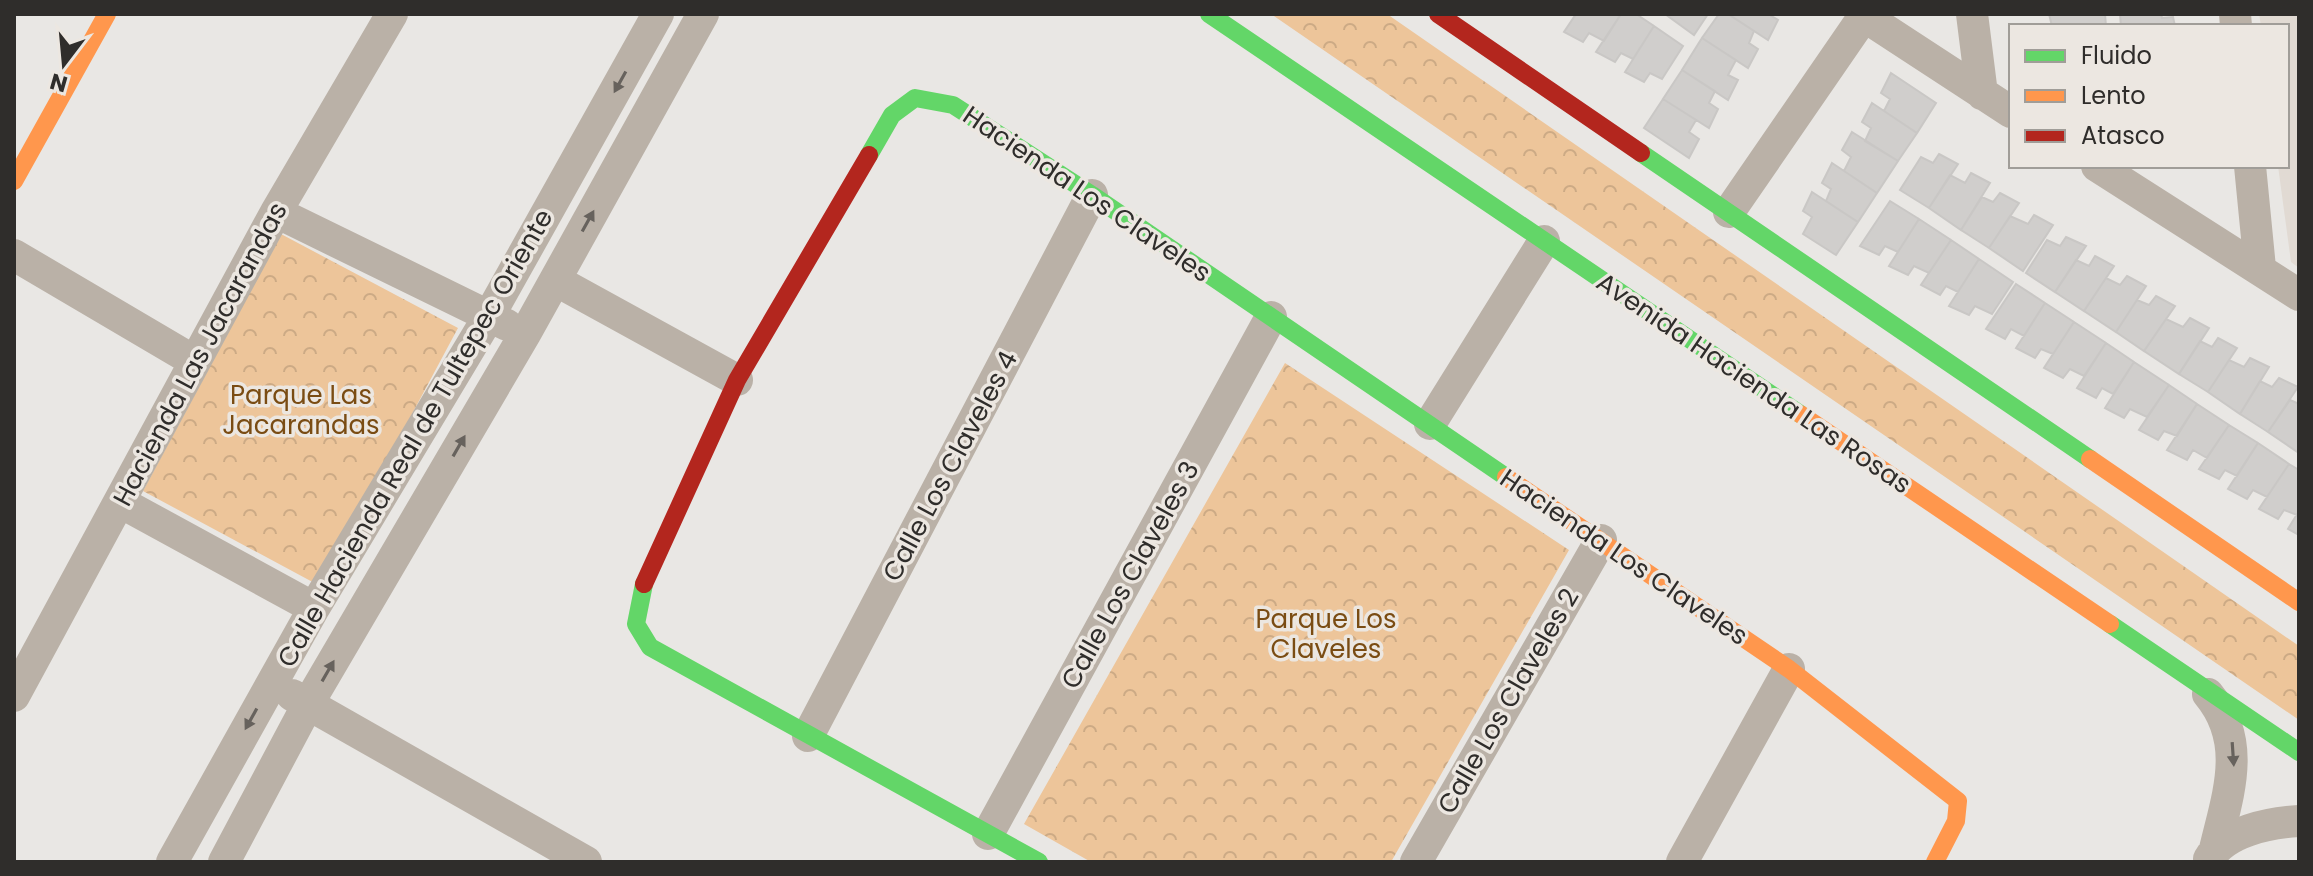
<svg xmlns="http://www.w3.org/2000/svg" width="2313" height="876" font-family="Poppins,sans-serif">
<defs>
<pattern id="park-crowns" width="20" height="18" patternUnits="userSpaceOnUse" patternTransform="scale(2)"><rect width="20" height="18" fill="#edc59a"/><path d="M2 6a3 3 0 1 1 6 0M12 15a3 3 0 1 1 6 0" fill="none" stroke="#ccaa85"/></pattern>
</defs>
<rect width="100%" height="100%" fill="#e9e7e4"/>
<path fill="#e1dad3" d="M2259,14H2299V268L2291,262L2278,166H2287V26H2261Z"/>
<path fill="url(#park-crowns)" d="M1271,14H1387L2299,646V720Z
M281,234L458,328L320,586L143,491Z
M1285,363L1569,550L1391,862H1091L1024,824Z"/>
<path fill="#d0cecc" stroke="#c9c7c5" stroke-width="2" d="M1576,14H1621L1604,41L1589,33L1583,42L1564,32Z
M1621,14H1636L1654,26L1633,59L1621,53L1615,62L1596,52Z
M1665,14H1708L1694,35Z
M1719,14H1728L1754,31L1749,43L1758,49L1748,68L1702,38Z
M1728,14H1768L1778,20L1768,40Z
M2049,14H2105L2106,26H2052Z
M2120,14H2161L2162,18L2173,17L2175,26H2121Z
M1654,26L1683,46L1662,79L1650,73L1644,82L1625,72Z
M1702,38L1736,60L1728,75L1738,80L1728,100L1682,70Z
M1682,70L1715,91L1709,103L1718,109L1709,128L1663,99Z
M1891,73L1936,103L1917,133L1884,111L1890,99L1881,93Z
M1663,99L1696,120L1689,132L1699,139L1689,158L1644,128Z
M1872,103L1917,133L1898,161L1865,141L1871,128L1862,122Z
M1852,132L1898,161L1877,193L1844,171L1851,157L1842,150Z
M1939,154L1958,164L1929,208L1900,190L1921,157L1933,163Z
M1832,163L1877,193L1858,222L1826,201L1831,189L1822,183Z
M1971,173L1990,183L1961,230L1929,208L1950,175L1965,183Z
M1812,192L1858,222L1836,255L1803,234L1812,217L1803,211Z
M2000,193L2019,203L1989,248L1961,230L1982,197L1993,202Z
M1890,201L1919,219L1898,252L1885,246L1879,255L1860,246Z
M2034,215L2053,225L2023,271L1989,248L2010,216L2028,224Z
M1919,219L1951,240L1929,273L1914,266L1908,275L1889,266Z
M2066,237L2086,246L2055,292L2026,273L2047,240L2060,246Z
M1951,240L1979,259L1958,292L1946,286L1940,295L1921,285Z
M2095,256L2114,266L2084,311L2055,292L2076,260L2089,266Z
M1979,259L2013,282L1992,314L1975,306L1969,315L1949,306Z
M2127,276L2146,286L2116,332L2084,311L2106,278L2120,285Z
M2016,284L2045,303L2024,336L2011,329L2005,339L1986,329Z
M2156,296L2175,306L2144,351L2116,332L2137,300L2149,305Z
M2045,303L2074,322L2053,354L2041,349L2035,358L2016,348Z
M2190,318L2209,328L2179,374L2144,351L2166,319L2183,327Z
M2074,322L2106,343L2084,376L2070,369L2063,378L2044,368Z
M2218,338L2237,348L2208,392L2179,374L2200,341L2212,347Z
M2106,343L2134,362L2113,394L2102,388L2096,398L2077,388Z
M2250,358L2269,367L2240,414L2208,392L2229,360L2244,367Z
M2134,362L2169,385L2147,417L2130,409L2124,418L2105,408Z
M2279,378L2298,387L2268,432L2240,414L2260,381L2272,387Z
M2169,385L2197,404L2177,436L2164,431L2158,440L2139,430Z
M2290,400L2299,404V453L2268,432Z
M2197,404L2229,425L2207,458L2193,450L2187,460L2167,450Z
M2229,425L2258,443L2237,476L2225,470L2219,479L2199,469Z
M2258,443L2289,464L2267,497L2253,490L2247,499L2228,489Z
M2289,464L2299,470V511L2297,515L2284,510L2278,519L2259,509Z
M2299,511V535L2288,529Z"/>
<g fill="none" stroke-linecap="round" stroke-linejoin="round">
<path stroke="#bab1a7" stroke-width="32" d="M1861,14L2011,112
M1972,14L1982,94
M2235,14L2236,26
M2097,166L2299,295
M2250,166L2260,268
M276,212L507,325
M1729,212L1864,16
M14,255L194,361
M555,280L737,380
M1430,424L1544,241
M120,502L314,608
M2208,694C2248,742 2228,794 2215,849
M292,695L586,862
M14,696L276,212L392,14
M808,736L1092,195
M988,834L1271,317
M2209,859C2225,831 2269,823 2299,821
M172,862L314,608L489,316L658,14
M224,862L308,704L525,334L703,14
M1416,862L1601,540
M1682,862L1789,669"/>
<path stroke="#63d668" stroke-width="18" d="M1209,14L1800,414
M1641,153L2090,459
M869,155L892,115L915,98L953,105L1092,195L1506,477
M644,584L636,624L650,647L1039,862
M2110,624L2299,752"/>
<path stroke="#ff974d" stroke-width="18" d="M14,181L107,14
M1800,414L2110,624
M2090,459L2299,602
M1506,477L1789,669L1958,801L1956,821L1935,862"/>
<path stroke="#b3261e" stroke-width="18" d="M1438,14L1641,153
M644,584L737,380L869,155"/>
</g>
<defs><path id="oneway-solid" d="M-6-.8H1V-3.2L6.5 0L1 3.2V.8H-6Z" transform="scale(2)"/></defs>
<g fill="#67625d">
<use href="#oneway-solid" transform="translate(620 82) rotate(119)"/>
<use href="#oneway-solid" transform="translate(588 221) rotate(-61)"/>
<use href="#oneway-solid" transform="translate(459 446) rotate(-60)"/>
<use href="#oneway-solid" transform="translate(328 671) rotate(-60)"/>
<use href="#oneway-solid" transform="translate(251 719) rotate(119)"/>
<use href="#oneway-solid" transform="translate(2233 754) rotate(86)"/>
</g>
<g text-anchor="middle" dominant-baseline="central" stroke-width="7" stroke-linejoin="round" paint-order="stroke">
<g font-size="26" fill="#2f2d2b" stroke="#ece7e1">
<text transform="translate(1087 194) rotate(34)">Hacienda Los Claveles</text>
<text transform="translate(200 354) rotate(-62)">Hacienda Las Jacarandas</text>
<text transform="translate(1754 383) rotate(34)">Avenida Hacienda Las Rosas</text>
<text transform="translate(415 438) rotate(-60)">Calle Hacienda Real de Tultepec Oriente</text>
<text transform="translate(950 466) rotate(-62)">Calle Los Claveles 4</text>
<text transform="translate(1624 557) rotate(34)">Hacienda Los Claveles</text>
<text transform="translate(1130 575) rotate(-61)">Calle Los Claveles 3</text>
<text transform="translate(1508 701) rotate(-60)">Calle Los Claveles 2</text>
</g>
<g font-size="26" fill="#7a4c13" stroke="#ece7e1">
<text x="301" y="395">Parque Las<tspan x="301" dy="30">Jacarandas</tspan></text>
<text x="1326" y="619">Parque Los<tspan x="1326" dy="30">Claveles</tspan></text>
</g>
</g>
<rect width="2313" height="876" fill="none" stroke="#2f2d2b" stroke-width="32"/>
<rect x="2009" y="24" width="280" height="144" fill="#ece7e1" stroke="#a09d98" stroke-width="2"/>
<rect x="2025" y="50" width="40" height="12" fill="#63d668" stroke="#a09d98" stroke-width="2"/>
<text x="2081" y="64" font-size="24" fill="#2f2d2b">Fluido</text>
<rect x="2025" y="90" width="40" height="12" fill="#ff974d" stroke="#a09d98" stroke-width="2"/>
<text x="2081" y="104" font-size="24" fill="#2f2d2b">Lento</text>
<rect x="2025" y="130" width="40" height="12" fill="#b3261e" stroke="#a09d98" stroke-width="2"/>
<text x="2081" y="144" font-size="24" fill="#2f2d2b">Atasco</text>
<g transform="translate(64 64) rotate(196)" stroke="#ece7e1" stroke-width="6" paint-order="stroke">
<path d="M0-6L14 30L0 20L-14 30Z" fill="#2f2d2b"/>
<text y="-12" font-size="22" font-weight="bold" text-anchor="middle" fill="#2f2d2b">N</text>
</g>
</svg>
